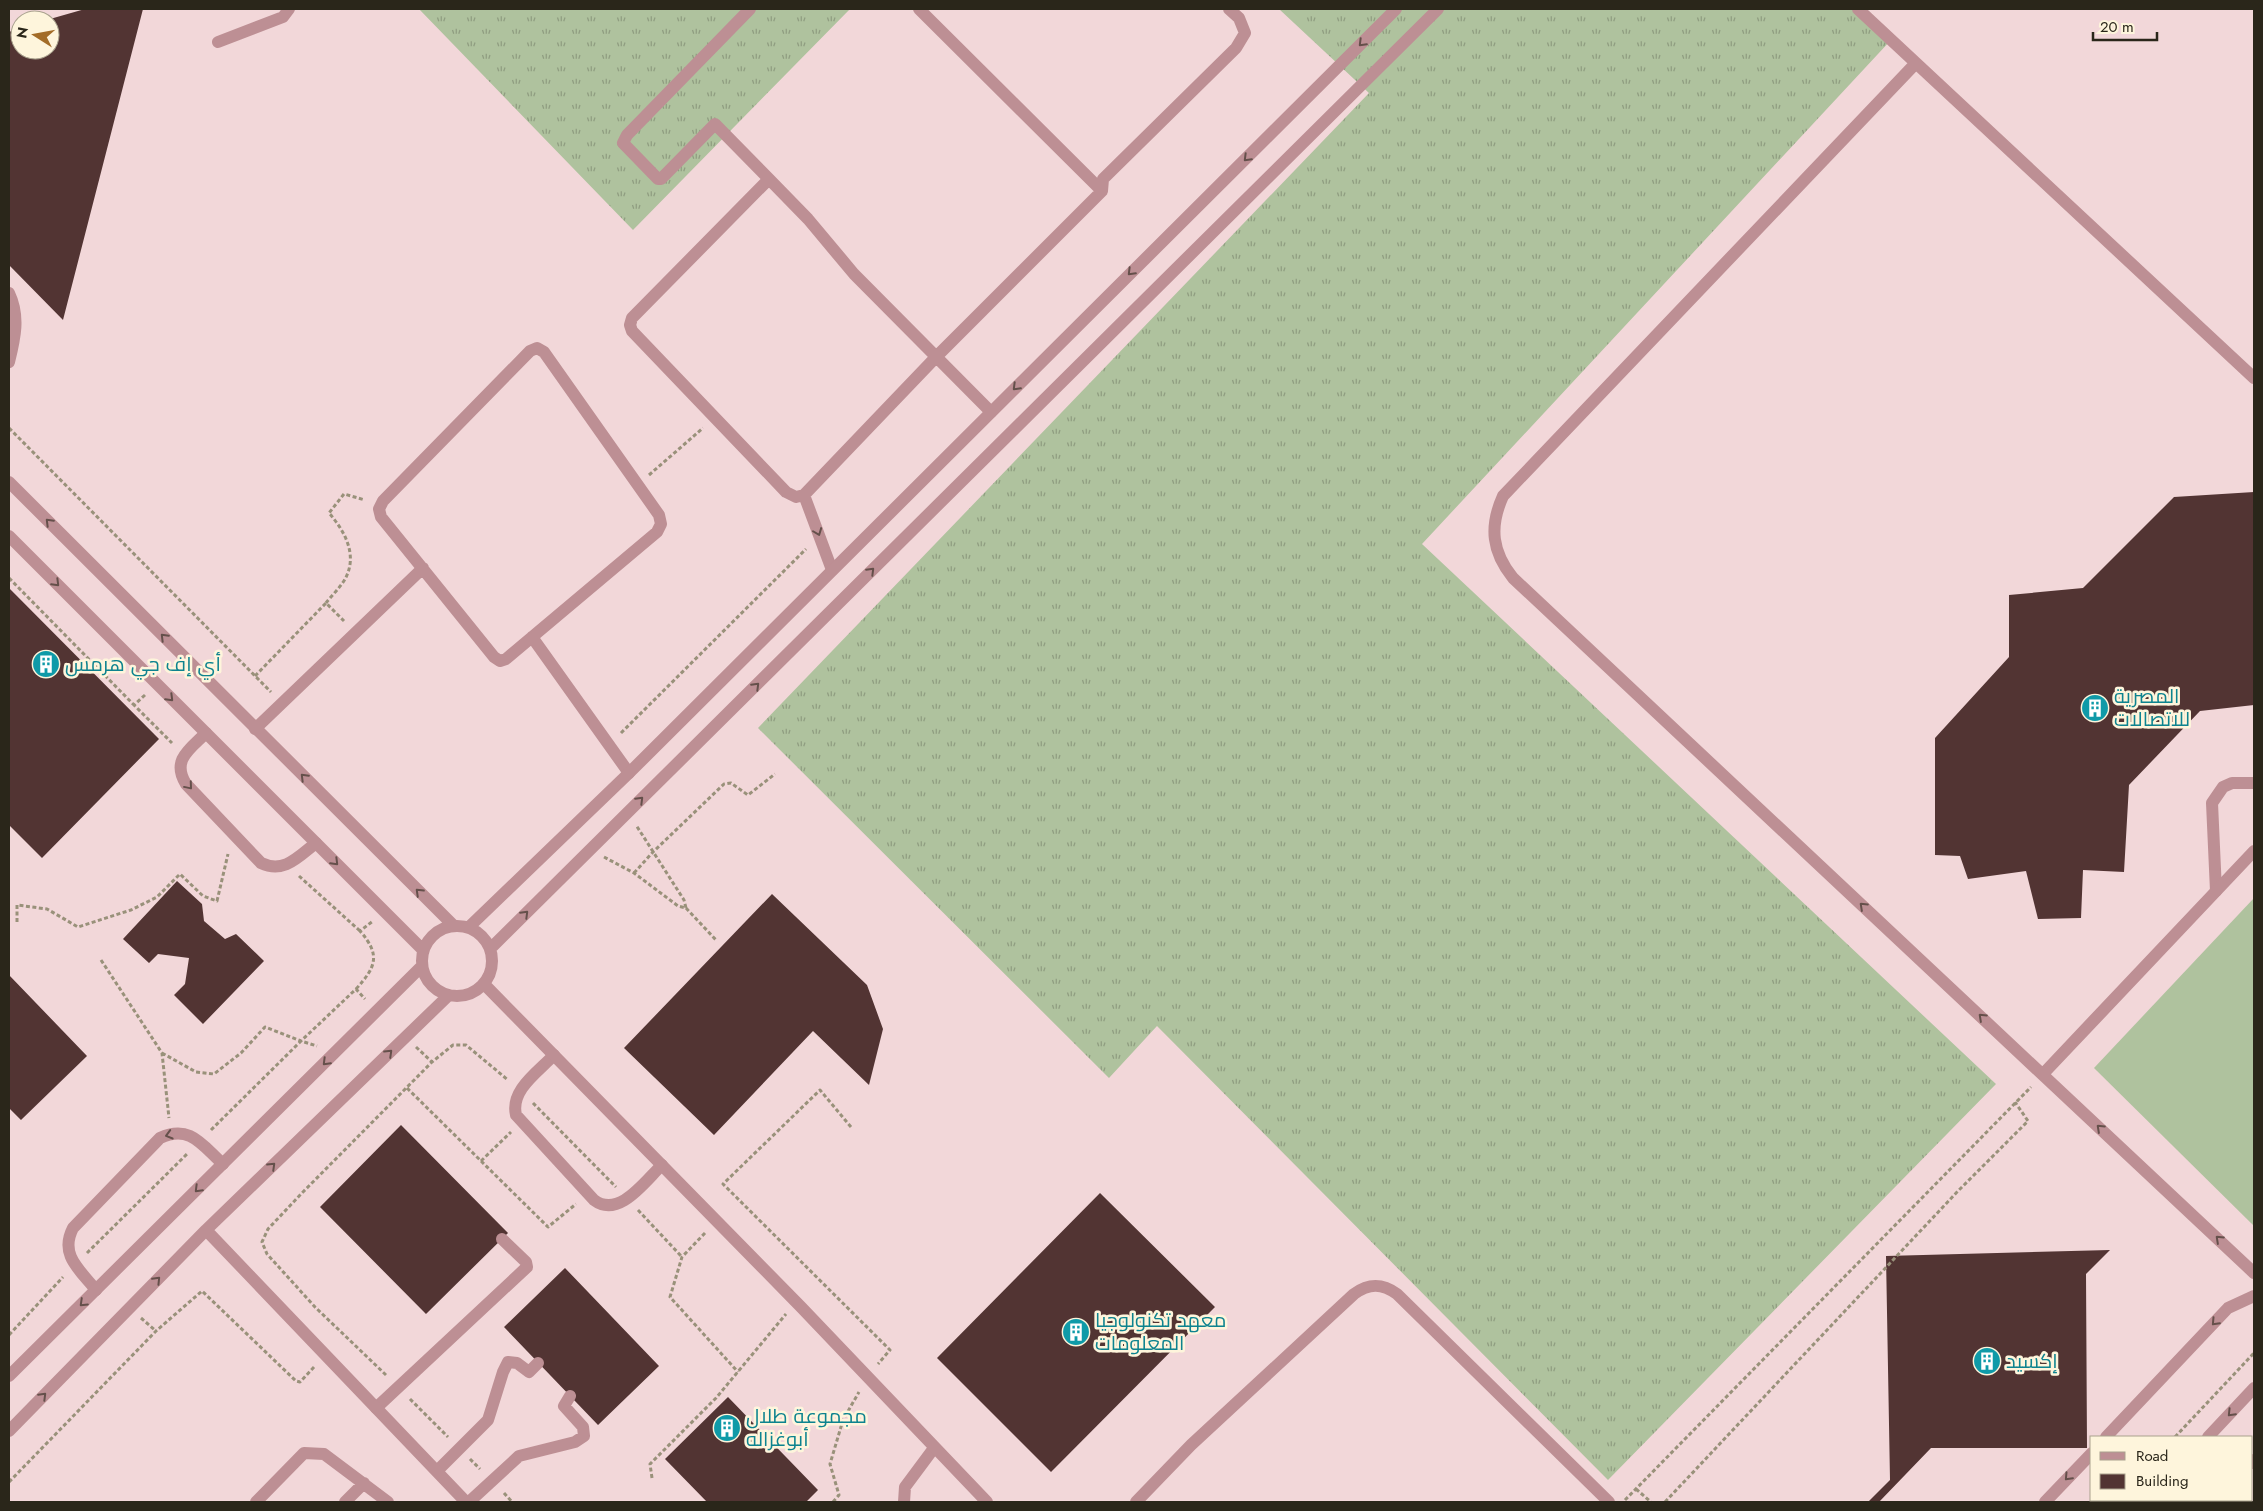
<svg xmlns="http://www.w3.org/2000/svg" width="2263" height="1511" font-family="Jost,Cairo,sans-serif">
<defs>
<pattern id="grass-tufts" width="24" height="20" patternUnits="userSpaceOnUse" patternTransform="scale(1.25)"><rect width="24" height="20" fill="#afc29e"/><path d="M3 7l-1-3M5 7V3M7 7l1-3M15 17l-1-3M17 17v-4M19 17l1-3" fill="none" stroke="#8f9d80"/></pattern>
</defs>
<rect width="100%" height="100%" fill="#f3e8c8"/>
<path fill="#f2d7d9" fill-rule="evenodd" d="M9,9H2254V1502H9ZM20,20H50V50H20ZM2092,1437H2252V1500H2092Z"/>
<path fill="url(#grass-tufts)" d="M419,9H850L633,230Z
M1279,9H1859L1891,40L1422,544L1996,1084L1608,1480L1157,1026L1109,1078L758,728L1369,93Z"/>
<path fill="#afc29e" d="M2254,898V1226L2094,1068Z"/>
<path fill="#523433" d="M85,9H143L63,320L9,265V32L20,28V50H50V19Z
M2254,492V705L2200,711L2129,785L2124,872L2083,870L2081,918L2038,919L2026,871L1968,879L1960,856L1935,855V738L2009,657V595L2083,588L2174,497Z
M9,588L159,739L42,858L9,825Z
M177,881L202,904L204,921L225,939L236,934L264,961L203,1024L174,995L185,984L189,958L158,954L149,963L123,939Z
M772,894L867,985L883,1029L869,1085L813,1031L714,1135L624,1048Z
M9,975L87,1056L21,1120L9,1108Z
M401,1125L508,1233L426,1314L320,1207Z
M1100,1193L1215,1307L1051,1472L937,1358Z
M2110,1250L2086,1274L2087,1448H1931L1879,1502H1868L1890,1480L1886,1256Z
M565,1268L659,1366L598,1425L504,1327Z
M728,1397L818,1490L806,1502H707L665,1459Z"/>
<g fill="none" stroke-linecap="round" stroke-linejoin="round">
<path stroke="#99917a" stroke-width="3" stroke-dasharray="4 2.5" stroke-linecap="butt" d="M9,428L271,692
M649,475L703,428
M9,578L134,705
M326,603C332,595 343,585 347,575C357,552 343,529 329,513L344,494L365,500
M255,676L326,603L344,621
M145,695L134,705L172,743
M621,733L806,549
M604,857L634,873L678,906L686,908L684,900L636,825
M634,873L653,852L724,784L731,783L748,795L775,774
M299,876L360,931
M686,908L716,940
M17,922V905L47,909L78,927L131,910L157,897L180,874L203,896L217,901L228,854
M101,960L162,1053L169,1118
M356,989C376,967 381,955 360,931L373,921
M416,1047L432,1062
M162,1053L196,1072L214,1074L241,1053L265,1027L301,1041L356,989L365,999
M407,1088L548,1227L576,1204
M533,1103L616,1187
M851,1127L820,1090L723,1184L890,1350L878,1364
M211,1130L301,1041L317,1046
M481,1161L511,1132
M638,1210L682,1257
M705,1233L682,1257L670,1297L738,1372
M87,1253L187,1154
M141,1318L156,1331
M9,1335L63,1277
M386,1375L315,1307L267,1254L262,1242L268,1229L301,1194L432,1062L453,1045H466L508,1080
M410,1399L448,1437
M2175,1437L2254,1353
M470,1459L480,1469
M652,1478L650,1464L716,1398L786,1314
M9,1482L156,1331L202,1291L296,1381L300,1382L314,1367
M1636,1489L1651,1502
M504,1493L512,1502
M1625,1500L2031,1087
M833,1502L839,1495L830,1464L843,1420L859,1392
M1665,1502L1958,1191L2028,1121L2015,1102
M2113,1502L2116,1500"/>
<path stroke="#bd8f94" stroke-width="12" d="M750,9L627,135L623,143L658,179H661L715,124L769,179L632,318L630,325L632,331L786,492L796,497L804,495L937,356L1102,191L1103,179L1236,48L1245,33L1239,18L1229,9
M919,9L1102,191
M218,42L283,17L289,9
M769,179L808,219L854,274L991,412
M9,293C20,316 15,338 9,362
M537,348L544,352L659,515L661,524L657,532L506,659L500,661L494,657L381,517L379,509L383,501L530,351Z
M804,495L832,570
M532,637L629,773
M255,729L423,568
M206,733C190,749 171,760 186,784L261,863C284,874 298,857 316,843
M2216,891L2212,803L2223,787L2232,783H2254
M554,1055C538,1072 510,1090 516,1115L594,1200C619,1219 645,1181 662,1165
M96,1290C80,1270 59,1255 73,1228L160,1138C190,1124 202,1145 223,1164
M376,1408L527,1267L526,1262L502,1239
M2106,1437L2228,1308L2254,1296
M438,1470L488,1420L503,1372L508,1362L517,1363L529,1372L538,1363
M256,1502L304,1453L324,1454L388,1502
M345,1502L364,1483
M469,1502L519,1456L575,1442L584,1436L583,1427L564,1406L570,1396
M904,1502L905,1487L934,1448
M2045,1502L2092,1453"/>
<path stroke="#bd8f94" stroke-width="12" d="M1858,9L2254,378
M1916,63L1503,496C1489,527 1492,552 1513,578L2254,1273
M9,482L454,926
M9,536L423,950
M422 961a35 35 0 1 1 70 0a35 35 0 1 1-70 0Z
M469,927L629,773L1396,9
M490,949L1438,9
M484,984L801,1307L987,1502
M2043,1074L2254,851
M206,1230L466,1502
M9,1376L422,966
M9,1431L206,1230L449,995
M2208,1437L2254,1388
M2252,1463L2254,1460
M1136,1502L1191,1445L1354,1294C1369,1283 1382,1283 1397,1294L1609,1502
M2146,1502L2149,1500
M2215,1502L2217,1500"/>
</g>
<defs><path id="oneway-chevron" d="M-2-3.5L2.5 0L-2 3.5" fill="none" stroke-width="1.6" stroke-linecap="round" stroke-linejoin="round" transform="scale(1.25)"/></defs>
<g stroke="#65504b">
<use href="#oneway-chevron" transform="translate(1362 43) rotate(135)"/>
<use href="#oneway-chevron" transform="translate(1247 158) rotate(135)"/>
<use href="#oneway-chevron" transform="translate(1131 272) rotate(135)"/>
<use href="#oneway-chevron" transform="translate(1016 387) rotate(135)"/>
<use href="#oneway-chevron" transform="translate(49 522) rotate(-135)"/>
<use href="#oneway-chevron" transform="translate(818 532) rotate(69)"/>
<use href="#oneway-chevron" transform="translate(871 571) rotate(-45)"/>
<use href="#oneway-chevron" transform="translate(56 583) rotate(45)"/>
<use href="#oneway-chevron" transform="translate(164 637) rotate(-135)"/>
<use href="#oneway-chevron" transform="translate(756 686) rotate(-45)"/>
<use href="#oneway-chevron" transform="translate(170 698) rotate(45)"/>
<use href="#oneway-chevron" transform="translate(304 777) rotate(-135)"/>
<use href="#oneway-chevron" transform="translate(189 786) rotate(50)"/>
<use href="#oneway-chevron" transform="translate(640 800) rotate(-45)"/>
<use href="#oneway-chevron" transform="translate(335 862) rotate(45)"/>
<use href="#oneway-chevron" transform="translate(419 892) rotate(-136)"/>
<use href="#oneway-chevron" transform="translate(1863 906) rotate(-137)"/>
<use href="#oneway-chevron" transform="translate(525 914) rotate(-45)"/>
<use href="#oneway-chevron" transform="translate(1982 1017) rotate(-137)"/>
<use href="#oneway-chevron" transform="translate(389 1053) rotate(-44)"/>
<use href="#oneway-chevron" transform="translate(326 1062) rotate(135)"/>
<use href="#oneway-chevron" transform="translate(2100 1128) rotate(-137)"/>
<use href="#oneway-chevron" transform="translate(169 1135) rotate(164)"/>
<use href="#oneway-chevron" transform="translate(272 1166) rotate(-44)"/>
<use href="#oneway-chevron" transform="translate(198 1189) rotate(135)"/>
<use href="#oneway-chevron" transform="translate(2219 1239) rotate(-137)"/>
<use href="#oneway-chevron" transform="translate(157 1280) rotate(-46)"/>
<use href="#oneway-chevron" transform="translate(83 1303) rotate(136)"/>
<use href="#oneway-chevron" transform="translate(2215 1322) rotate(133)"/>
<use href="#oneway-chevron" transform="translate(43 1396) rotate(-45)"/>
<use href="#oneway-chevron" transform="translate(2231 1413) rotate(134)"/>
<use href="#oneway-chevron" transform="translate(2068 1477) rotate(133)"/>
</g>
<defs>
<g id="building-disc" transform="scale(1.4375)"><circle r="9.5" fill="#0f9aa8" stroke="#fef5dc"/><path d="M-4-6H4V6H1V3H-1V6H-4ZM-2.5-4.3h1.7v1.8h-1.7ZM.8-4.3h1.7v1.8H.8ZM-2.5-1h1.7V.8h-1.7ZM.8-1h1.7V.8H.8Z" fill="#fff"/></g>
</defs>
<g fill-rule="evenodd">
<use href="#building-disc" x="46" y="664"/>
<use href="#building-disc" x="2095" y="708"/>
<use href="#building-disc" x="1076" y="1332"/>
<use href="#building-disc" x="1987" y="1361"/>
<use href="#building-disc" x="727" y="1428"/>
</g>
<g text-anchor="middle" dominant-baseline="central" stroke-width="5" stroke-linejoin="round" paint-order="stroke">
<g font-size="20" fill="#0d838f" stroke="#fef5dc" text-anchor="start">
<text x="65" y="664">أي إف جي هرمس</text>
<text x="2114" y="696">المصرية<tspan x="2114" dy="23">للاتصالات</tspan></text>
<text x="1095" y="1320">معهد تكنولوجيا<tspan x="1095" dy="23">المعلومات</tspan></text>
<text x="2006" y="1361">إكسيد</text>
<text x="746" y="1416">مجموعة طلال<tspan x="746" dy="23">أبوغزاله</tspan></text>
</g>
</g>
<rect width="2263" height="1511" fill="none" stroke="#2a261a" stroke-width="20"/>
<rect x="2090" y="1436" width="162" height="65" fill="#fef5dc" stroke="#a9a28e"/>
<rect x="2100" y="1452" width="25" height="8" fill="#bd8f94" stroke="#a9a28e"/>
<text x="2136" y="1461" font-size="15" fill="#2a261a">Road</text>
<rect x="2100" y="1474" width="25" height="15" fill="#523433" stroke="#a9a28e"/>
<text x="2136" y="1486" font-size="15" fill="#2a261a">Building</text>
<g transform="translate(35 35) rotate(281)"><circle r="24" fill="#fef5dc" stroke="#a9a28e"/>
<path d="M0-4L9 19L0 12L-9 19Z" fill="#a36c27"/>
<text y="-8" font-size="14" font-weight="bold" text-anchor="middle" fill="#2a261a">N</text>
</g>
<path d="M2093 32v8h64v-8" fill="none" stroke="#2a261a" stroke-width="2.5"/>
<text x="2100" y="32" font-size="15" fill="#2a261a" stroke="#fef5dc" stroke-width="4" paint-order="stroke">20 m</text>
</svg>
